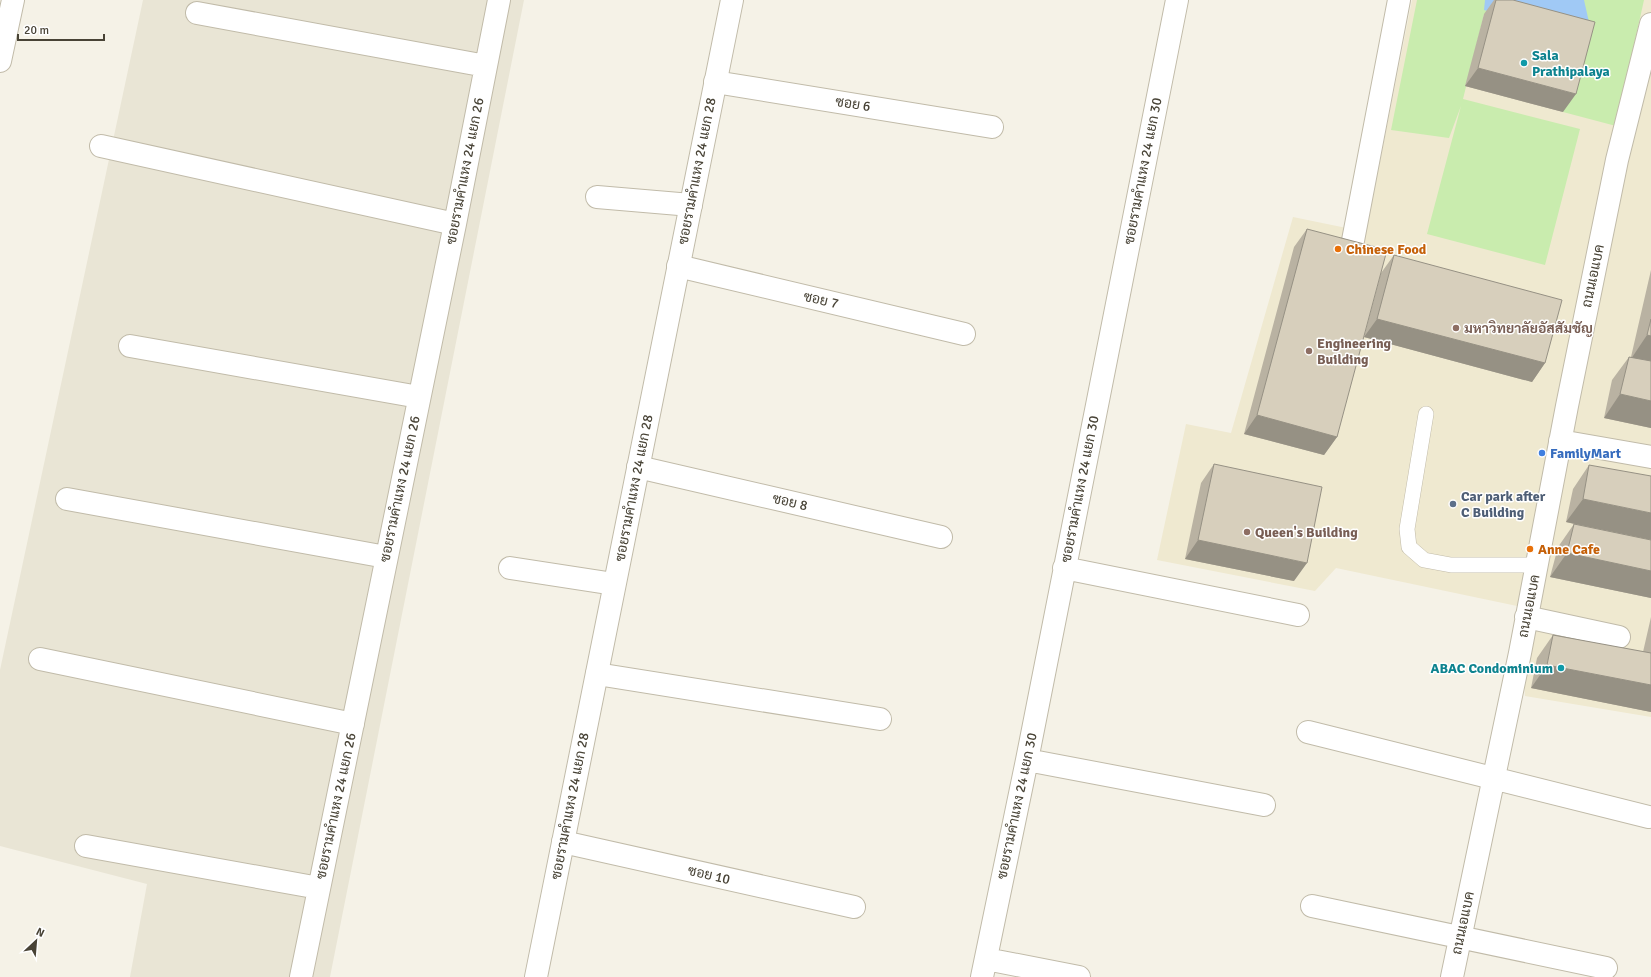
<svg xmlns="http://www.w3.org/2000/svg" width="1651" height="977" font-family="Signika,Sarabun,sans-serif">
<rect width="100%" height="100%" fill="#f5f2e7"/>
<path fill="#e9e5d5" d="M143,0H524L330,977H130L147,884L0,846V670Z"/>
<path fill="#efe9d0" d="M1412,0H1651V717L1525,696L1517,606L1336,568L1315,591L1157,560L1186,424L1231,433L1293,217L1366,232Z"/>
<path fill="#c9ecae" d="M1417,0H1644L1616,126L1563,112L1582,40L1484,14L1463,99L1580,129L1545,265L1427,234L1461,106L1449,138L1391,130Z"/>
<path fill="#a0c9f5" d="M1485,0H1584L1591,31L1583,37L1484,10Z"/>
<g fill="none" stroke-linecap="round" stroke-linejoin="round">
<g stroke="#c1bba9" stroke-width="16">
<path id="service" d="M1426,414L1407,529L1409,547L1424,560L1451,565H1537"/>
</g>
<g stroke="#c1bba9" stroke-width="24">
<path id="minor" d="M197,13L486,66
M0,61L13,0
M715,82L992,127
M101,146L455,224
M597,197L691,205
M1351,251L1399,0
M678,266L964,334
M130,346L419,397
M1560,441L1651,457
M638,467L941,537
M67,499L386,557
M510,568L614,584
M1064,568L1298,615
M1526,617L1619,637
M40,659L353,724
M597,674L880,719
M1308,732L1649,817
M1027,760L1264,805
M563,842L854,907
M86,846L319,888
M1312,906L1606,968
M986,959L1079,977
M301,977L455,224L499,0
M982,977L1027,760L1177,0
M1452,977L1520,653L1567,406L1617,160L1651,24"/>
</g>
<g stroke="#c1bba9" stroke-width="24">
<path id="tertiary" d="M536,977L732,0"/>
</g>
<use href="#service" stroke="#fff" stroke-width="15"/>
<use href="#minor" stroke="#fff" stroke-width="22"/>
<use href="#tertiary" stroke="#fff" stroke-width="22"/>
</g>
<path fill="#b9b2a2" d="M1494,0H1513L1563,112L1465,86L1484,14Z
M1307,229L1337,437L1324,455L1244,434L1294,247Z
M1394,255L1545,363L1532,382L1364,337L1381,273Z
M1651,270V428L1604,418L1612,380L1629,357H1631Z
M1214,464L1294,581L1185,559L1201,483Z
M1589,465L1605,530L1651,540V598L1550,577L1558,547L1574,524L1566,522L1573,489Z
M1651,617V712L1531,688L1537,658L1553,635L1643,652Z"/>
<path fill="#969184" d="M1478,68L1576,94L1563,112L1465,86Z
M1377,319L1545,363L1532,382L1364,337Z
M1647,335L1651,336V363L1631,359Z
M1620,394L1651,401V428L1604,418Z
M1257,415L1337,437L1324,455L1244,434Z
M1583,499L1651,513V540L1566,522Z
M1198,540L1307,563L1294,581L1185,559Z
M1567,553L1651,571V598L1550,577Z
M1547,665L1651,685V712L1531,688Z"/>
<path fill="#d7cfbc" stroke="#969184" d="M1496,0H1513L1595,22L1576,94L1478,68Z
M1307,229L1387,250L1337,437L1257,415Z
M1394,255L1562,300L1545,363L1377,319Z
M1651,319V336L1647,335Z
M1629,357L1651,361V401L1620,394Z
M1214,464L1322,487L1307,563L1198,540Z
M1589,465L1651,476V513L1583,499Z
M1574,524L1651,540V571L1567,553Z
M1553,635L1651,653V685L1547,665Z"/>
<g fill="#0f9aa8" stroke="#fff" stroke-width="1.5">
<circle cx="1524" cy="63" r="4"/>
<circle cx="1561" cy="668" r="4"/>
</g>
<g fill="#e8710a" stroke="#fff" stroke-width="1.5">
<circle cx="1338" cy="249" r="4"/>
<circle cx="1530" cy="549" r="4"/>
</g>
<g fill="#8d6e63" stroke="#fff" stroke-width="1.5">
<circle cx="1456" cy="328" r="4"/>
<circle cx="1309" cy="351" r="4"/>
<circle cx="1247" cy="532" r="4"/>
</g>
<circle fill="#3f7fe0" stroke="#fff" stroke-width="1.5" cx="1542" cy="453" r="4"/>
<circle fill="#5c6f8a" stroke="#fff" stroke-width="1.5" cx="1453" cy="504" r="4"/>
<g text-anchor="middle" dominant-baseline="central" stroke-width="3" stroke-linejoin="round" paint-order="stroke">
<g font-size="14" font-weight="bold" fill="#0d838f" stroke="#fff" text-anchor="start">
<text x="1532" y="55">Sala<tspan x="1532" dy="16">Prathipalaya</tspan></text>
<text x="1553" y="668" text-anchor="end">ABAC Condominium</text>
</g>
<g font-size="14" fill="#484336" stroke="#fff">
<text transform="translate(853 104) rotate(9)">ซอย 6</text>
<text transform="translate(465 171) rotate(-79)">ซอยรามคำแหง 24 แยก 26</text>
<text transform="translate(697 171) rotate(-79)">ซอยรามคำแหง 24 แยก 28</text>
<text transform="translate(1143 171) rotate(-79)">ซอยรามคำแหง 24 แยก 30</text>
<text transform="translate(1593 276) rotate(-78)">ถนนเอแบค</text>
<text transform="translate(821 300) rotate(13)">ซอย 7</text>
<text transform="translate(634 488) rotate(-79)">ซอยรามคำแหง 24 แยก 28</text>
<text transform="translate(400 489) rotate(-78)">ซอยรามคำแหง 24 แยก 26</text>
<text transform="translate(1080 489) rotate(-79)">ซอยรามคำแหง 24 แยก 30</text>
<text transform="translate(790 502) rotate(13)">ซอย 8</text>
<text transform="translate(1529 606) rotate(-79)">ถนนเอแบค</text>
<text transform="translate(336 806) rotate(-78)">ซอยรามคำแหง 24 แยก 26</text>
<text transform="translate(570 806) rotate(-79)">ซอยรามคำแหง 24 แยก 28</text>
<text transform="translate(1017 806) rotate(-78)">ซอยรามคำแหง 24 แยก 30</text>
<text transform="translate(709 875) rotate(13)">ซอย 10</text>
<text transform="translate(1463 923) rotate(-78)">ถนนเอแบค</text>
</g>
<g font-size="14" font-weight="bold" fill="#c56008" stroke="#fff" text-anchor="start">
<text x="1346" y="249">Chinese Food</text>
<text x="1538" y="549">Anne Cafe</text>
</g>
<g font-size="14" font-weight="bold" fill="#785e54" stroke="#fff" text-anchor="start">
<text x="1464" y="328">มหาวิทยาลัยอัสสัมชัญ</text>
<text x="1317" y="343">Engineering<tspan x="1317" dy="16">Building</tspan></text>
<text x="1255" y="532">Queen's Building</text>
</g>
<g font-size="14" font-weight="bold" fill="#366cbe" stroke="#fff" text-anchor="start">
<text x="1550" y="453">FamilyMart</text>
</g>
<g font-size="14" font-weight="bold" fill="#4e5e75" stroke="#fff" text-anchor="start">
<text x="1461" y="496">Car park after<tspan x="1461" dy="16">C Building</tspan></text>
</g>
</g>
<g transform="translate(36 941) rotate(26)" stroke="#ffffff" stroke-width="3" paint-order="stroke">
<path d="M0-3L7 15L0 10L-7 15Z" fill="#484336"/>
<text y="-6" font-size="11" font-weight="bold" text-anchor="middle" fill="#484336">N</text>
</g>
<path d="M18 34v6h86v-6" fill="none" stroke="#484336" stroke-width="2"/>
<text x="24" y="34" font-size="12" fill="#484336" stroke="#ffffff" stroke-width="3" paint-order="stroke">20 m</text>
</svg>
